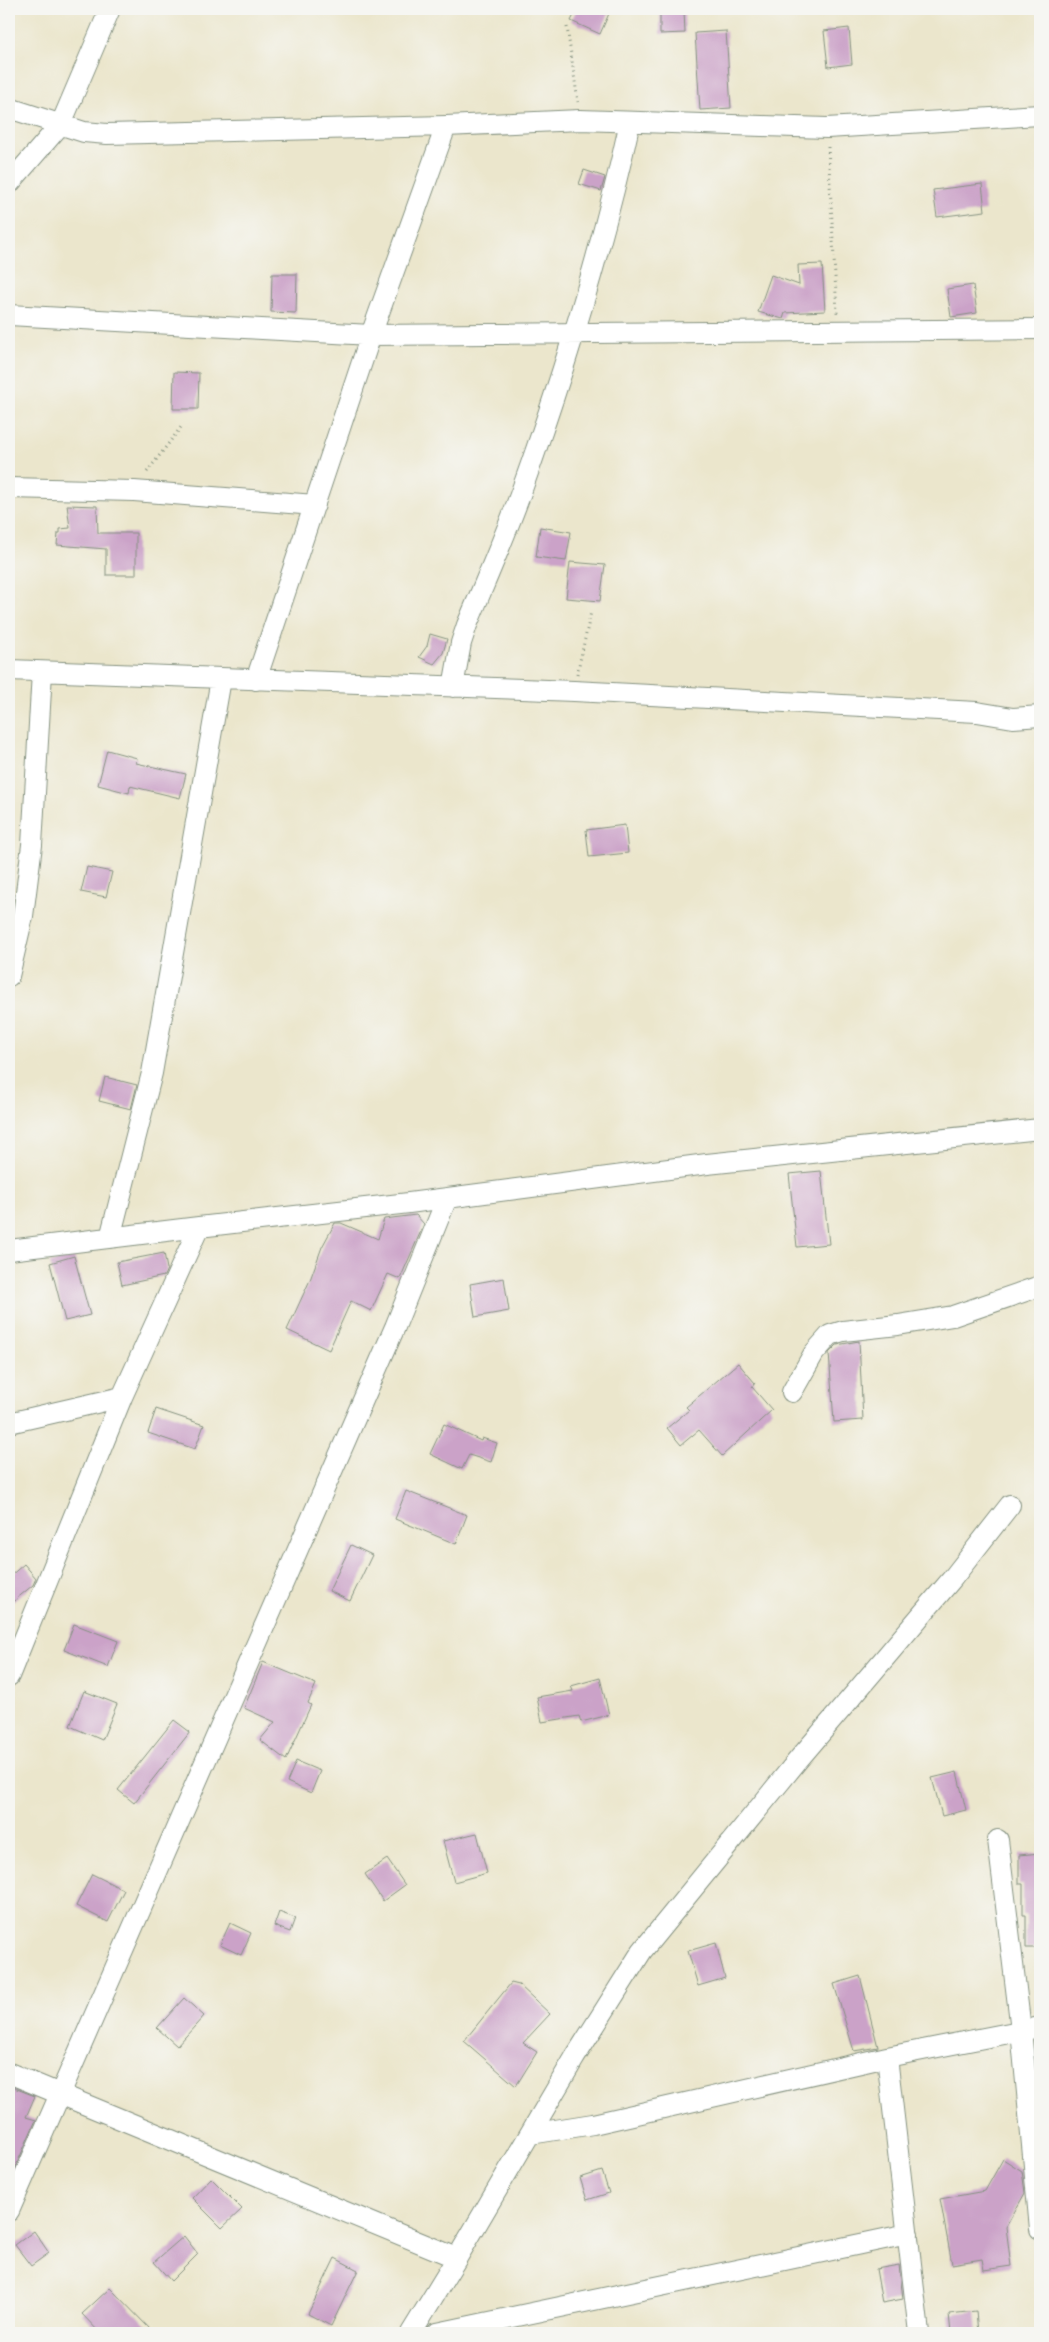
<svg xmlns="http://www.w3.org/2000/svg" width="1049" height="2342" font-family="'Playpen Sans',sans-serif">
<rect width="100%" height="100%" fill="#f6f6f2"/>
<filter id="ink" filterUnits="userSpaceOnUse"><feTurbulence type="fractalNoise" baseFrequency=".02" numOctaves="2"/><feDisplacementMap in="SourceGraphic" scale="10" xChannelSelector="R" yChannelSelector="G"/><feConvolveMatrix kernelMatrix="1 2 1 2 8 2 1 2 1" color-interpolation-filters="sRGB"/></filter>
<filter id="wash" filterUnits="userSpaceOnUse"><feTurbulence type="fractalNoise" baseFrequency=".0096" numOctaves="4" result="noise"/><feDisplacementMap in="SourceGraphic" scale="20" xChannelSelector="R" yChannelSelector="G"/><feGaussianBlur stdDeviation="1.12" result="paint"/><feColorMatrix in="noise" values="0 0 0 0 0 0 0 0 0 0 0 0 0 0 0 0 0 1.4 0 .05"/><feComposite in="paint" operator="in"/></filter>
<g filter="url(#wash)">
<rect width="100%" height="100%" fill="#ebe6cc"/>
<g id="blocks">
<path fill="#cba2c8" d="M577,9H611L600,34L571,21Z
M660,11H684L685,33L660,34Z
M849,28L852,64L828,67L824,31Z
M726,31L731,108L700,110L695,33Z
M584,170L605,177L601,191L579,184Z
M982,184L985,211L937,217L933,190Z
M822,264L825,311L785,313L783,319L758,312L771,275L799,285L798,265Z
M272,274H297L296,313L271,312Z
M973,285L977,313L951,317L947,289Z
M174,372L199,373L198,409H173Z
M67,505L97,506L98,533H136V575H106V549L57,545L58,533H60V529L70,528Z
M540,527L571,532L566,561L536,557Z
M570,562L605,565L600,601L566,598Z
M430,634L447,639L443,653L434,664L419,657L427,646Z
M107,750L137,758L136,763L186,774L180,798L130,786L129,793L98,785Z
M625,825L628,853L589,857L586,830Z
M87,867L112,872L106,897L81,892Z
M105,1077L137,1085L131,1109L99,1101Z
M821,1171L829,1244L797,1247L789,1174Z
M416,1215L424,1224L400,1279L388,1274L371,1311L351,1301L329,1350L287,1330L310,1280L322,1247L335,1223H341L378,1239L384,1219Z
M164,1253L167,1269L164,1276L122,1285L117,1262Z
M74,1256L90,1315L65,1321L50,1263Z
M504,1278L509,1311L475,1317L470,1284Z
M859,1341L863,1420L834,1422L829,1353L837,1345Z
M738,1363L755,1383L752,1387L772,1410L722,1456L699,1430L681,1445L667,1428L689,1410L686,1407Z
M156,1409L204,1425L195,1449L148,1433Z
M444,1424L481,1441L482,1438L497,1443L491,1462L469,1455L462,1469L430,1454Z
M406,1491L467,1515L456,1544L395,1519Z
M351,1545L372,1555L350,1601L329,1591Z
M24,1564L36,1578L33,1585L9,1605V1577Z
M74,1624L118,1641L108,1667L64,1650Z
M263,1662L316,1684L308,1703L311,1705L286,1760L260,1740L275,1722L244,1708Z
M600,1678L609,1715L581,1722L579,1716L542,1722L537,1697L573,1691L571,1686Z
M84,1691L117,1704L102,1740L70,1726Z
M174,1720L190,1732L134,1803L118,1790Z
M296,1761L320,1771L311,1793L287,1782Z
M957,1772L966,1810L942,1816L932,1778Z
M477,1833L487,1873L454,1882L443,1841Z
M1040,1853V1948H1026V1915H1023V1884H1019V1855Z
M387,1859L405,1885L383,1901L365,1874Z
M92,1874L124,1890L108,1922L76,1906Z
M279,1912L295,1918L290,1932L274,1926Z
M230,1923L251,1933L241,1955L220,1945Z
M716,1943L725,1978L698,1986L688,1951Z
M860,1976L878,2047L854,2051L834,1984Z
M511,1983L519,1985L550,2014L523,2043L537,2052L516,2086L464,2041Z
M184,1998L204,2016L177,2046L157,2028Z
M9,2086L35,2096L26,2117L36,2120L9,2182Z
M1003,2159L1022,2171L1025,2193L1006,2227L1011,2266L984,2270L982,2259L952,2264L940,2199L985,2191Z
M602,2171L609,2193L587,2200L580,2178Z
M211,2178L242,2209L222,2228L192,2198Z
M34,2231L49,2253L31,2266L15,2245Z
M184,2236L198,2254L171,2281L154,2262Z
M335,2258L358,2270L331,2326L308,2314Z
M899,2265L903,2299L882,2303L876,2269Z
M110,2288L154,2333H100L82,2314Z
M976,2311L978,2333H951L949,2314Z"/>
</g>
</g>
<g filter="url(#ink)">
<use href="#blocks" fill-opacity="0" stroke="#859280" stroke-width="1"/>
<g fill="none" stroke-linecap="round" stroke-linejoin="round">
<g stroke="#859280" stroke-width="22">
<path id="minor" d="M9,108L84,132L107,134L446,126L580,120L827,128L1040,115
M9,184L61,124L110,9
M9,315L371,335L1040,329
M9,488L134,491L315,505
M9,670L574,691L977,712L1013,718L1040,716
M256,680L371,335L446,126
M453,687L461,643L467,625C485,582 504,539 520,495C564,373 602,249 630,122
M9,976L23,916L32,845L42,672
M110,1238L152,1073L221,679
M9,1250L199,1227
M792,1392L814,1353L830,1335L843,1331L898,1325L953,1316L1040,1286
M9,1423L122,1397
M9,1676L122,1397L199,1227L409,1203L707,1164L1040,1129
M998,1840L1021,2030L1040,2229
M887,2057L919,2333
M9,2073L457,2258L411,2333
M530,2134L593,2124L887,2057L1040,2027
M9,2211L395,1327L447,1198
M457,2258L575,2057L642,1951L798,1760L952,1579L1010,1505
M437,2333L908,2234"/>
</g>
<path stroke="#859280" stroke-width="3" stroke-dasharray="1 4" stroke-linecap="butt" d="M567,27L578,102
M828,147L837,313
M147,472L181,427
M577,674L591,612"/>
<use href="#minor" stroke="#fff" stroke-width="20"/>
</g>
</g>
<rect width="1049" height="2342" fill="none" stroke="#f6f6f2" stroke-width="30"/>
</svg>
